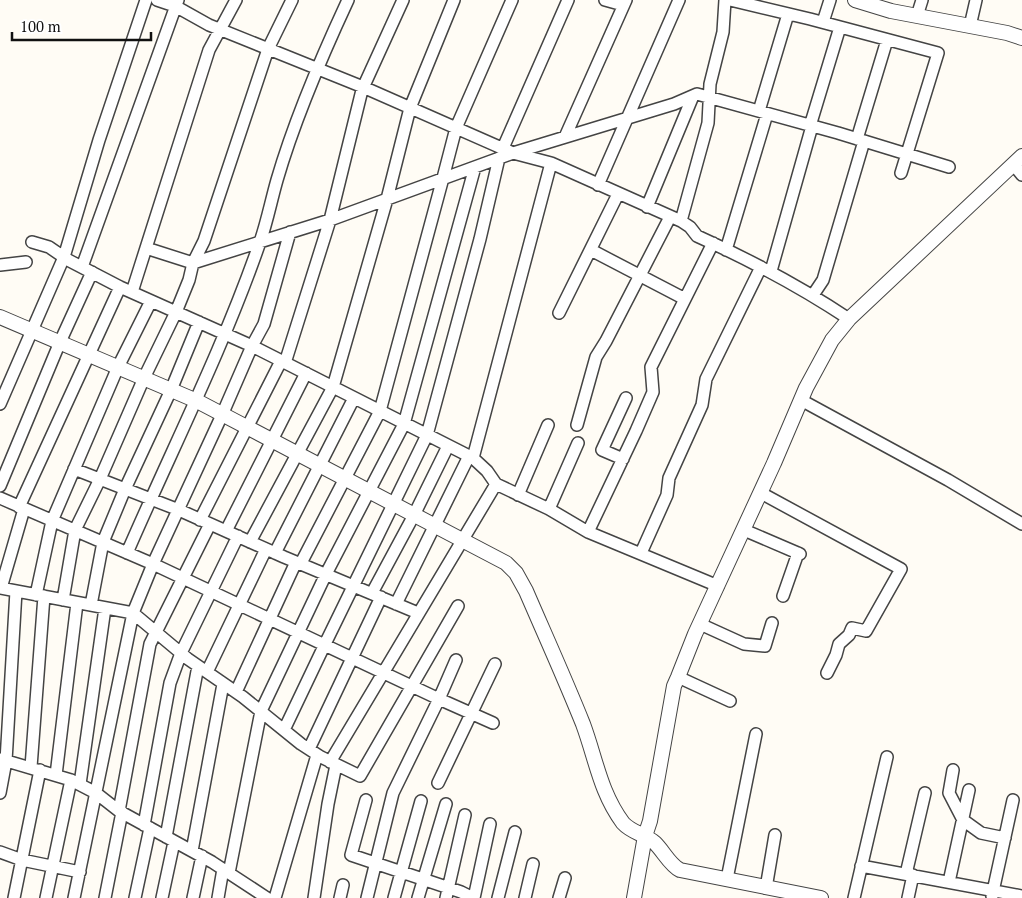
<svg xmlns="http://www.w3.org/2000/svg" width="1022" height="898" font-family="'PT Serif',serif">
<rect width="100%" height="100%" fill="#fffcf5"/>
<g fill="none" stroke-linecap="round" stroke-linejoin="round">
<g stroke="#444" stroke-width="14">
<path id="minor" d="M157,0L175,6L209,25L363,87L513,153L551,163L681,221L690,227L697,236C750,260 801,287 849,319
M605,0L623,5
M730,0L810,19L938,53L901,173
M917,16L922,0
M823,22L830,0
M970,26L976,0
M759,111L788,14
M810,126L840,27
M565,137L626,0
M857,139L887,40
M503,148L568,0
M1013,164L1022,175
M598,185L679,0
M647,207L693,96
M681,221L708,123L710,84L723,32L725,0
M32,242L49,247L68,260L120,287L252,346L473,458L487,471L496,484L549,509L588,532L718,586
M146,248L193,263L330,220L513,153L674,104L697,94L838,133L949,167
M591,250L685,299
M726,250L767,114
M0,265L26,262
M82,267L178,0
M771,271L812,126
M132,292L209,50L236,0
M813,295L823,280L864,141
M559,313L618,194
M285,363L330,220L362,90L403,0
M801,400L948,480L1022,524
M0,404L64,257L99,140L146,0
M577,425L596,357L606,341L670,217
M473,458L551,163
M623,459L602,450L626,398
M74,469L179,510L284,557L418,613
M0,486L60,342L92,272
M761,493L901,569L866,631L852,628L849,635L839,644L836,655L827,673
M518,495L548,425
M0,498L153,564L439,699L493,723
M19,507L120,287
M549,509L578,443
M200,520L281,361
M744,530L800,554
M226,531L306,373
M588,532L636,431L653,392L651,367L713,243
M250,542L333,387L387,199L410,108L454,0
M127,553C172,449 223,349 260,242C267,222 271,201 277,180C295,118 321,58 348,0
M275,553L354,398
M641,553L667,495L669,478L702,405L706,379L761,267
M301,563L380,411L443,178L456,128L512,0
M0,588L133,613L188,659L243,697L301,744L321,757L360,776L458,606
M1,588L24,509
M372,593L414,515L448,446
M36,595L52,521L118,367L151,301
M783,596L798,553
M63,600L75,530L100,479L144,378L176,312L189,280L193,263L204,241L268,49L292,0
M396,604L469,456
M91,605L103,542L125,489L171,390L199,322
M700,624L744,644L765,646L772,623
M207,672L266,549
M678,677L730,701
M236,692L296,562
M284,730L325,644L427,435L480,239L499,158
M309,749L381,597
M0,759L71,780L96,793L119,811L212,862L267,898
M330,762L496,484
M31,767L44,596
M953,770L949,793L963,820L981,833L1005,838
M56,775L77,603
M438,783L495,664
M80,784L105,608
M0,793L6,761L16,591
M366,800L351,855L461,892L473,898
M119,811L150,644L210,524
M144,825L170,683L181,653L238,536
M166,837L198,666
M192,851L223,684
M0,852L22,860L80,872
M861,866L1022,896
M229,873L261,711L326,574L404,424L475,167
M906,874L925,793
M727,879L756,734
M949,882L969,790
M766,888L775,835
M992,896L1013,800
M14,898L40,770
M46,898L71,780
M74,898L133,613L153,564L222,415L252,346L264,324L290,232
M105,898L122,812
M135,898L150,828
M162,898L174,842
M193,898L202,856
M218,898L223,869
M275,898L317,755
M314,898L328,804L336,765
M340,898L343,885
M367,898L393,793L439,699L456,660
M394,898L421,801
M418,898L446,804
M446,898L465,815
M474,898L490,824
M498,898L515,832
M525,898L533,864
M559,898L565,878
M854,898L887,757
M908,898L913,875"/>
</g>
<g stroke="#444" stroke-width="16">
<path id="tertiary" d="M855,0L891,11L1007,33L1022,38
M0,317L197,401L506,563L516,573L526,591C545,635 565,679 583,724C596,759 600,792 623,823C632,833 645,834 655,843C664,852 670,865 680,870L821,898
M634,898L645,836L650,821L674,686L678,677L695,634L774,463L806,388L832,340L849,319L1022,156"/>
</g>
<use href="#minor" stroke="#fff" stroke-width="11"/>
<use href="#tertiary" stroke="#fff" stroke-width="14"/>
</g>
<path d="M12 32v8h139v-8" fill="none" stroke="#111111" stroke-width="2.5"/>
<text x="20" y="32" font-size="15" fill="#111111" stroke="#ffffff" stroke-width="4" paint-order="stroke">100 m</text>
</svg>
